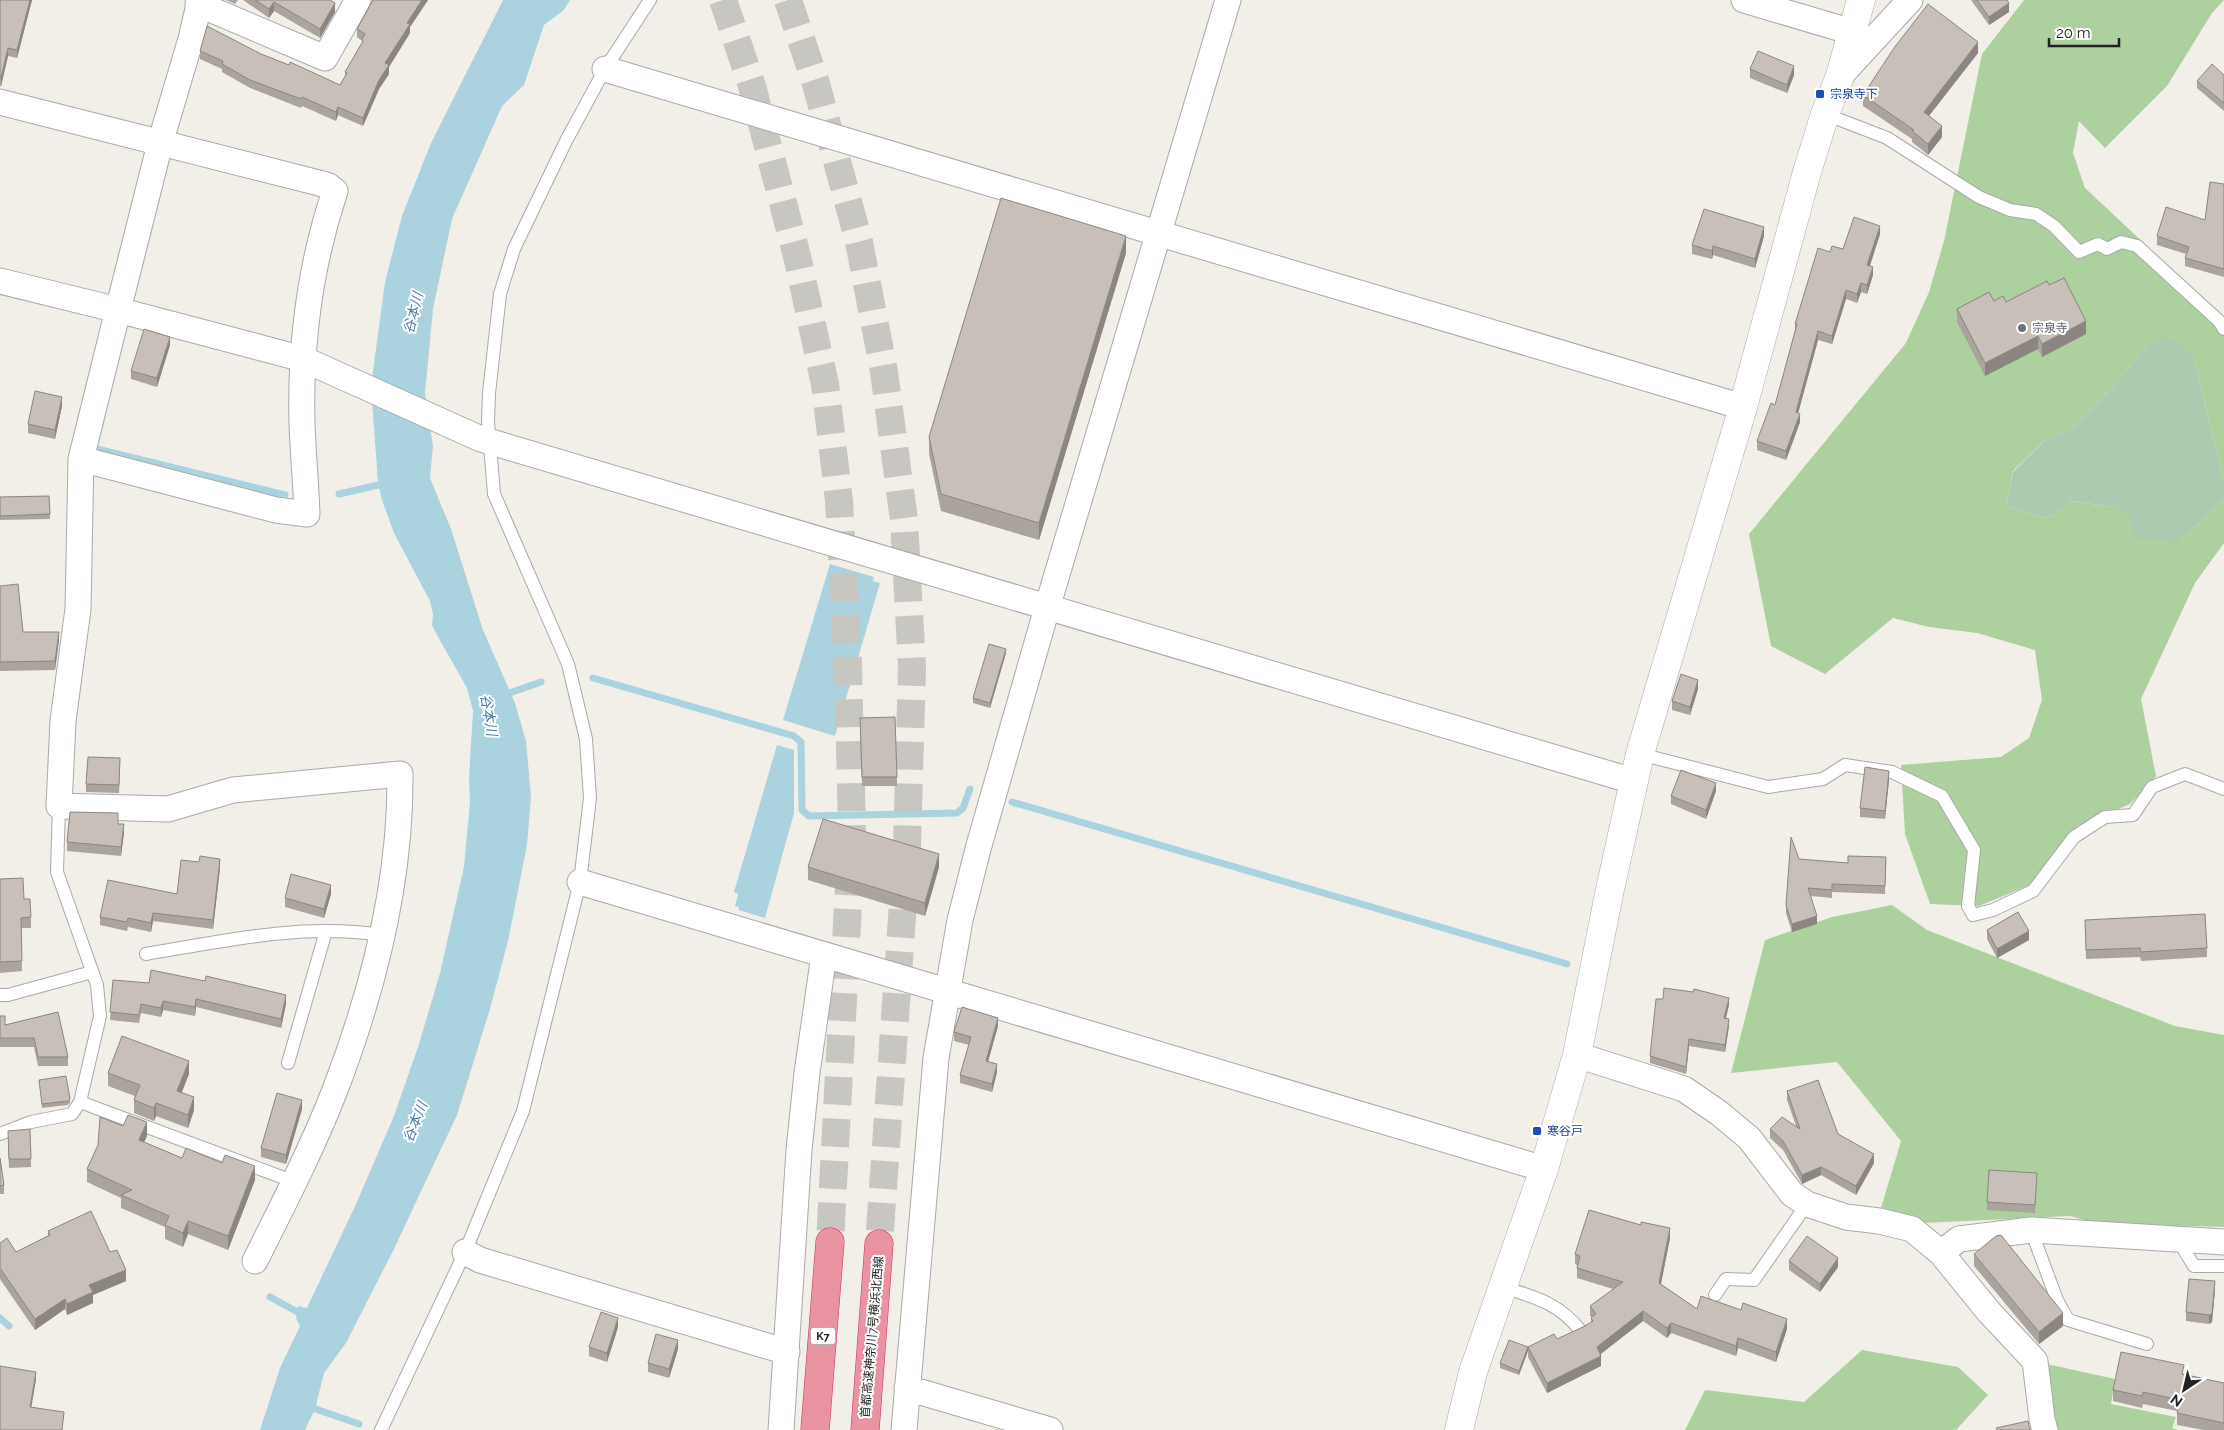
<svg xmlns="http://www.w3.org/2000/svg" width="2224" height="1430" font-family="Raleway,'Noto Sans JP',sans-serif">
<rect width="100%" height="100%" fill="#f2efe9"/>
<path fill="#add19e" d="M2024,0H2224L2212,13L2167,86L2105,148L2079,121L2073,153L2085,188L2224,318V483L2193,354L2146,346L2112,388L2075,426L2044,441L2013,471L2006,506L2046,518L2057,513L2069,501L2114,507L2178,542L2224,500V543L2195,583L2141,699L2156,776L2130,804L2077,826L2030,885L1979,906L1930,904L1905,834L1901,765L2001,757L2029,738L2042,700L2035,650L1977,633L1929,627L1893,618L1825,674L1771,646L1749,534L1906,343L1929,292L1944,241L1982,54Z
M1892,905L1927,930L2175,1026L2224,1035V1227L2190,1226L2114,1229L2070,1216L1923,1223L1881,1208L1901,1141L1837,1062L1731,1073L1765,940L1832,917Z
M1862,1350L1958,1367L1988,1395L1956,1430H1685L1705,1390L1804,1402Z
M2042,1363L2115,1379L2111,1404L2176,1417L2172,1428L2179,1430H2050Z"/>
<path fill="#aacbaf" d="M2167,337L2193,354L2224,483V500L2178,542L2134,538L2130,517L2114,507L2070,501L2057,513L2046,518L2006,506L2013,472L2044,441L2075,426L2112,388L2146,346Z"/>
<path fill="#aad3df" d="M503,0H570L564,10L544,25L524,85L502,106L452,219L433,309L425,393L433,446L430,478L451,529L483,630L515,703L526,741L531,797L527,845L508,941L490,1009L457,1115L393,1251L346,1343L324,1373L315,1409L305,1430H260L280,1368L300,1326L296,1318L298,1306L307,1308L356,1204L394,1116L419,1044L440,973L464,867L470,802L469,778L473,711L467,688L432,626L433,614L430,601L394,533L382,500L378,483L371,386L385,282L402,216L431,143Z
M830,564L874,577L873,581L880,583L835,736L783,720Z
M777,745L794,750V813L765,918L739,910V907L735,906L738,894L734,892Z"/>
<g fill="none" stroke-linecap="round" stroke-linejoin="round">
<path stroke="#aad3df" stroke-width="7" d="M93,448L285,495
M339,494L387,483
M593,678L794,736L801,742L802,810L809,816L957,813L963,808L970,789
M501,696L541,682
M1012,802L1567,964
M270,1297L305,1316
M0,1318L9,1326
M307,1406L359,1424"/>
<path stroke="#c8c6c1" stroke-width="28" stroke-dasharray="28 14" stroke-linecap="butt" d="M723,0L752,86L797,256L825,384L839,501L848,664L852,830L830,1242
M788,0L816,84L859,242L884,372L904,520L912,667L907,847L879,1244"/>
<g stroke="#a9a9a9" stroke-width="14">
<path id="service" d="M1825,114L1887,138L1979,197L2010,210L2036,214L2054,226L2079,252L2098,244L2107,249L2121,242L2137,246L2219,321L2224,329
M1640,754L1768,787L1823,779L1845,765L1892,772L1942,796L1974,850L1968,906L1973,915L1993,910L2033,891L2074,837L2105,817L2133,815L2152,787L2185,774L2224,789
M59,806L57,872L97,985L100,1016L80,1102
M146,954C223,941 303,923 381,935
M0,995H8L92,972
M288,1063L326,931
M0,1134L31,1122L72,1114L80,1102L295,1182
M2031,1230L2057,1300L2068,1320L2147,1344
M2178,1240L2194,1266H2224
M1503,1287C1536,1298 1557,1302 1580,1330
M1715,1295L1726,1279L1754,1280L1807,1204
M381,1430L465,1252L523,1111L580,882L590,798L586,739L568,664L494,494L488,421L489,393L500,294L514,249L566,141L605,69L650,0"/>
</g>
<g stroke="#a9a9a9" stroke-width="27">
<path id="minor" d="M1744,0L1852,32
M198,4L325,58L358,0
M605,69L1743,407
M1840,76L1910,0
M0,102L319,183L329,186L335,191C310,266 300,345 302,423C303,454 306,484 307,514L276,510L81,459
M0,281L118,310L161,140L191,39L200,0
M580,882L1544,1169
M1577,1055L1684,1089L1719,1113L1749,1138L1792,1194L1807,1204L1846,1217L1879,1221L1912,1229L1941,1253L1989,1312L2035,1361L2042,1419L2045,1430
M465,1252L480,1260L787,1352
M1941,1253L1959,1239L2031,1230L2224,1242
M255,1261C283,1205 312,1149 335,1090C373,991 401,881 400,774L233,790L168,809L59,806L63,721L78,609L81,459L118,310L303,359L481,439L1633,781
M907,1388L1050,1430
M781,1430L799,1150L807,1073L824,955
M904,1430L936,1058L960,920L978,849L1047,608L1228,0"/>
</g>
<g stroke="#a9a9a9" stroke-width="29">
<path id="tertiary" d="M1459,1430L1473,1372L1544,1169L1577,1055L1609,894L1640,754L1743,407L1807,172L1825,114L1840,76L1861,0"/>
</g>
<g stroke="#dc2a67" stroke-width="29">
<path id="motorway" d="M815,1430L830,1242
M865,1430L879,1244"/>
</g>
<use href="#service" stroke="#fff" stroke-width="12"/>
<use href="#minor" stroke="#fff" stroke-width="25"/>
<use href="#tertiary" stroke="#fff" stroke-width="28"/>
<use href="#motorway" stroke="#e892a2" stroke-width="28"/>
</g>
<path fill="#aba49e" d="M0,0H32L17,58L8,56L1,86H0Z
M226,0H238L235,4Z
M243,0H330L335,12L320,38L274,11L269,18Z
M373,0H428L410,27V33L389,67V74L379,89L363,126L338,115L336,121L302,106L301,108L250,88L222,72V69L200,59V51L261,54L340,85L345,77V72L362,43V41L357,37V29Z
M1971,0H2007L2009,12L1989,25Z
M1978,53L1929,116L1942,137L1928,155L1912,142V139L1863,106V95Z
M1750,69L1794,75L1787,93L1750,78Z
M2224,75V111L2197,88V81Z
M2224,184V277L2185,266V258L2186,254L2157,245V236L2205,220Z
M1880,234L1870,266L1873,275L1867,294L1861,292L1857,303L1846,299L1832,344L1818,340L1798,413L1800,422L1786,460L1757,450V441L1775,405L1795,332V324L1830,252L1843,249Z
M1764,236L1755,268L1713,255L1712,259L1692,254V245Z
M1126,253L1039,540L941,511L929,454V437Z
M2049,285L2086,334L2042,357L2038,349L1985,376L1957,322V309L1994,301L2006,302Z
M170,345L157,387L131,379V371Z
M62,406L55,439L28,433V424Z
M49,496L50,519L0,520V497Z
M0,586L23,632L59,640L55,670L0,671Z
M1006,653L990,708L973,703V698Z
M1698,689L1690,715L1672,710V701Z
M860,718L897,777V786H862Z
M120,767L119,793L86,792V784Z
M1889,780L1885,819L1860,817V808Z
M1716,791L1706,819L1671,804V796Z
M118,824L124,833L121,856L67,851V842Z
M1886,857L1885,894L1832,892V898L1811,896L1817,924L1792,932L1786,913V905L1799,859L1848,863Z
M808,867H939L925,916L808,880Z
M220,868L213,929L153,921L151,932L128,927L127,931L100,925V917L177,894Z
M0,879L24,899L31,917V928H21L22,971L0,973Z
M331,894L324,918L285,907V898Z
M2085,920L2207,948V957L2141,961L2140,957L2086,959Z
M1987,930L2029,940L1997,958L1987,939Z
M113,980L286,1004L281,1028L196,1007L195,1016L163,1010L161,1017L141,1013L139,1023L110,1020Z
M1729,1005L1726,1018L1729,1026L1725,1052L1689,1046L1686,1074L1650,1063V1056Z
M58,1012L68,1057V1066H38L34,1047H0V1016L5,1025Z
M998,1026L988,1061L997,1072L992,1092L960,1083V1075L969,1045L954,1041V1032Z
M108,1073L189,1074L182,1092L194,1110L188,1128L156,1116L154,1121L134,1113V1100L135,1096L108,1086Z
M39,1080L70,1099V1103L68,1105L42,1108Z
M1787,1091L1838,1134L1874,1163L1856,1195L1821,1175L1802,1184L1783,1150L1770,1138V1129L1796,1126L1787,1100Z
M302,1109L286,1164L261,1157V1148Z
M123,1126L147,1136L144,1142L182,1158L255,1180L228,1250L188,1234L183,1247L165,1239V1227L121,1208V1198L87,1182V1169Z
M30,1129L31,1167L9,1168L8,1140Z
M0,1158L4,1185V1194H0Z
M2037,1181L2035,1213L1987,1210V1202Z
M48,1231L110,1252L126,1281L93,1295V1303L67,1315L65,1309L35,1330L0,1279V1243L16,1252L48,1236Z
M1670,1238L1661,1284L1697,1309L1787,1329L1776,1362L1738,1348L1736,1356L1671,1333L1667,1338L1643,1321L1600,1354L1601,1366L1547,1393L1528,1357V1347L1557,1339L1585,1326L1591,1322V1318L1592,1317L1590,1316V1306L1613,1289L1577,1278V1265L1575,1264V1254Z
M1974,1254L2063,1326L2039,1344L1974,1266Z
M1789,1261L1838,1267L1820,1292L1789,1270Z
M2215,1290L2212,1322L2209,1324L2186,1321V1312Z
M618,1327L607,1362L589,1356V1347Z
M678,1349L669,1378L648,1372V1363Z
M1528,1351L1519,1375L1500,1368V1363Z
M2184,1374L2224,1383V1430H2204L2177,1425V1411L2143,1404L2142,1408L2113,1401V1390Z"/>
<path fill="#8b8681" d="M30,0H32L17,58V50Z
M422,0H428L410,27V33L389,67V74L379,89L363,126V118L385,63L407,23Z
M274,2V11L269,18V9Z
M335,3V12L320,38V29Z
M2009,3V12L1989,25V17Z
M1978,42V53L1924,122V112Z
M8,48V56L1,86V78Z
M1794,66V75L1787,93V85Z
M338,107V115L336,121V112Z
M1942,126V137L1928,155V144Z
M1880,226V234L1867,274V265Z
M1764,227V236L1755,268V259Z
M1126,236V253L1039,540V523Z
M1713,246V255L1712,259V251Z
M1873,267V275L1867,294V285Z
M1861,283V292L1857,303V294Z
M1846,290V299L1832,344V336Z
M2086,321V334L2042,357V344Z
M1818,331V340L1796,421V412Z
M2038,336V349L1985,376V363Z
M170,337V345L157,387V378Z
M62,397V406L55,439V430Z
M1800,414V422L1786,460V451Z
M59,632V640L55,670V661Z
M1006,649V653L990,708V703Z
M1698,680V689L1690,715V707Z
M1889,771V780L1885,819V811Z
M1716,783V791L1706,819V810Z
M124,824V833L121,856V847Z
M939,854V867L925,916V903Z
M220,859V868L213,929V920Z
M331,885V894L324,918V909Z
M153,913V921L151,932V923Z
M1817,916V924L1792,932V924Z
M2029,931V940L1997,958V949Z
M286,995V1004L281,1028V1019Z
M1729,998V1005L1724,1025V1018Z
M196,999V1007L195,1016V1007Z
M163,1001V1010L161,1017V1008Z
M998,1018V1026L986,1069V1061Z
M1729,1019V1026L1725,1052V1045Z
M1689,1039V1046L1686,1074V1067Z
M189,1061V1074L177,1104V1091Z
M997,1064V1072L992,1092V1084Z
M194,1097V1110L188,1128V1115Z
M302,1100V1109L286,1164V1155Z
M156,1103V1116L154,1121V1108Z
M147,1122V1136L139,1153V1140Z
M1874,1154V1163L1856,1195V1186Z
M255,1166V1180L228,1250V1236Z
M1821,1167V1175L1802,1184V1175Z
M188,1221V1234L183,1247V1233Z
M1670,1228V1238L1659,1293V1283Z
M1838,1258V1267L1820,1292V1284Z
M126,1270V1281L93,1295V1303L67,1315V1304L89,1285Z
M2215,1281V1290L2212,1322L2209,1324V1315Z
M65,1299V1309L35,1330V1319Z
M1643,1311V1321L1597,1357V1347Z
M2063,1313V1326L2039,1344V1332Z
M618,1318V1327L607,1362V1353Z
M1787,1319V1329L1776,1362V1352Z
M1671,1323V1333L1667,1338V1328Z
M1738,1338V1348L1736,1356V1346Z
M678,1340V1349L669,1378V1369Z
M1528,1347V1351L1519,1375V1371Z
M1601,1356V1366L1547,1393V1383Z
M36,1372V1380L30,1415V1407Z"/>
<path fill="#c7bfb8" stroke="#8b8681" d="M0,0H30L17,50L8,48L1,78H0Z
M255,0H330L335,3L320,29L274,2L269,9Z
M373,0H422L407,23L410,24L385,63L389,65L379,80L363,118L338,107L336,112L302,97L301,99L250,80L222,64L223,61L200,51L207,26L261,54L289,65L290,62L340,85L347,73L345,72L363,41L362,39L365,34L357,29Z
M1977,0H2007L2009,3L1989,17Z
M1928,4L1978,42L1924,112L1942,126L1928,144L1912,131L1914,130L1863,95L1894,48Z
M1758,51L1794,66L1787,85L1750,69Z
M2212,64L2224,75V103L2197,81Z
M2210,182L2224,184V269L2185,258L2189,247L2157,236L2166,207L2205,220Z
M1001,198L1126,236L1039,523L941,494L929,437Z
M1704,209L1764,227L1755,259L1713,246L1712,251L1692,245Z
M1854,217L1880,226L1867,265L1873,267L1867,285L1861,283L1857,294L1846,290L1832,336L1818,331L1796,412L1800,414L1786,451L1757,441L1771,403L1775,405L1797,324H1795L1818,248L1830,252L1832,246L1843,249Z
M2064,278L2086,321L2042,344L2038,336L1985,363L1957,309L1989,292L1994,301L2003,296L2006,302L2047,281L2049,285Z
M144,329L170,337L157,378L131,371Z
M35,391L62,397L55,430L28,424Z
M49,496L50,514L0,516V497Z
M18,584L23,632H59L55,661L0,662V586Z
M989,644L1006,649L990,703L973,698Z
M1681,674L1698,680L1690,707L1672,701Z
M895,717L897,777H862L860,718Z
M88,757L120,758L119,785L86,784Z
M1865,767L1889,771L1885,811L1860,808Z
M1681,770L1716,783L1706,810L1671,796Z
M70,812L118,813V824H124L121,847L67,842Z
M823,819L939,854L925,903L808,867Z
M1791,837L1799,859L1848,863V856L1886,857L1885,886L1832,884V890L1808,888L1817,916L1792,924L1786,905Z
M200,856L220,859L213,920L153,913L151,923L128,918L127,922L100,917L108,880L177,894L181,860L199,862Z
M291,874L331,885L324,909L285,898Z
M23,878L24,899H30L31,917L21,918L22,961L0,962V879Z
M2018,912L2029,931L1997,949L1987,930Z
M2205,914L2207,948L2141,952L2140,948L2086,950L2085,920Z
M151,970L205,981L206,976L286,995L281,1019L196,999L195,1007L163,1001L161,1008L141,1004L139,1015L110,1012L113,980L149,983Z
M1664,988L1693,992L1694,989L1729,998L1724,1018L1729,1019L1725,1045L1689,1039L1686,1067L1650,1056L1656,999H1663Z
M962,1007L998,1018L986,1061L997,1064L992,1084L960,1075L971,1037L954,1032Z
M58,1012L68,1057H38L34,1038H0V1016H5V1025Z
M122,1036L189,1061L177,1091L194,1097L188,1115L156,1103L154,1108L134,1100L140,1085L108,1073Z
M66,1076L70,1099L68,1101L42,1104L39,1080Z
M1818,1080L1838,1134L1874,1154L1856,1186L1821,1167L1802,1175L1783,1141L1770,1129L1782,1117L1800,1129L1787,1091Z
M277,1093L302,1100L286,1155L261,1148Z
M128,1115L147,1122L139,1140L182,1158L186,1148L222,1163L225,1155L255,1166L228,1236L188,1221L183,1233L165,1225L169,1216L121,1195L132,1190L87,1169L98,1145L100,1117L123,1126Z
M30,1129L31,1159H9L8,1131Z
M0,1158L4,1185L0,1186Z
M1989,1170L2037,1173L2035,1205L1987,1202Z
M1589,1210L1641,1225V1222L1670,1228L1659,1283L1697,1309L1701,1296L1741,1310L1743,1303L1787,1319L1776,1352L1738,1338L1736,1346L1671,1323L1667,1328L1643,1311L1597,1347L1601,1356L1547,1383L1528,1347L1554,1334L1557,1339L1585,1326L1593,1321L1591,1318L1596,1314L1590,1306L1623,1282L1577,1268L1580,1256L1575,1254Z
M91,1211L110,1252L117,1250L126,1270L89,1285L93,1292L67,1304L65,1299L35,1319L0,1268V1243L7,1238L16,1252L50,1235L48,1231Z
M2001,1235L2063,1313L2039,1332L1974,1254L1996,1236Z
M1807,1236L1838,1258L1820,1284L1789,1261Z
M2189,1279L2215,1281L2212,1314L2209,1315L2186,1312Z
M601,1312L618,1318L607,1353L589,1347Z
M656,1334L678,1340L669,1369L648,1363Z
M1509,1340L1528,1347L1519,1371L1500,1363Z
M2121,1352L2184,1365L2182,1374L2224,1383V1423L2177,1413L2180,1400L2143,1392L2142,1396L2113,1390Z
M0,1366L36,1372L30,1407L64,1412L62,1430H0Z
M2028,1421L2030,1430H1997L1996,1428Z"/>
<g fill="#1a4fb4" stroke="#fff" stroke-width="2">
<rect x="1815" y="89" width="10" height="10" rx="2.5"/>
<rect x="1532" y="1126" width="10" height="10" rx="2.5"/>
</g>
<circle fill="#6b7280" stroke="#fff" stroke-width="2" cx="2022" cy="328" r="5"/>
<g text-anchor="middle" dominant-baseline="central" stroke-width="4" stroke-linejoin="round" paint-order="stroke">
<rect fill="#fff" stroke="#646464" stroke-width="1" x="810.5" y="1327.5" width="25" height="17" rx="4"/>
<g font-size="11" font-weight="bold" fill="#222">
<text x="823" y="1336">K7</text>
</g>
<g font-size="12" fill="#164399" stroke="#fff" text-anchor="start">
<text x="1830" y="94">宗泉寺下</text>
<text x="1547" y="1131">寒谷戸</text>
</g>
<g font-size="12" fill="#5b616d" stroke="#fff" text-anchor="start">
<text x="2032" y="328">宗泉寺</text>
</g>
<g font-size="12" fill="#222" stroke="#fff">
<text transform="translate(872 1337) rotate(-85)">首都高速神奈川7号横浜北西線</text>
</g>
<g font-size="14" font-style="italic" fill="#4a7aab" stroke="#fff">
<text transform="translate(413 313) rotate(-76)">谷本川</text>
<text transform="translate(489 715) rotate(81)">谷本川</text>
<text transform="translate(415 1122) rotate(-68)">谷本川</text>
</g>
</g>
<g transform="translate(2184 1390) rotate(215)" stroke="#ffffff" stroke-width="4" paint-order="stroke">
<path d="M0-4L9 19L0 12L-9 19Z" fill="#222222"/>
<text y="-8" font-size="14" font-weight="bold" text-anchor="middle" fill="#222222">N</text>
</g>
<path d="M2049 38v8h70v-8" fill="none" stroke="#222222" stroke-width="2.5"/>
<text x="2056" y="38" font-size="15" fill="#222222" stroke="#ffffff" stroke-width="4" paint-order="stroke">20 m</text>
</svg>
